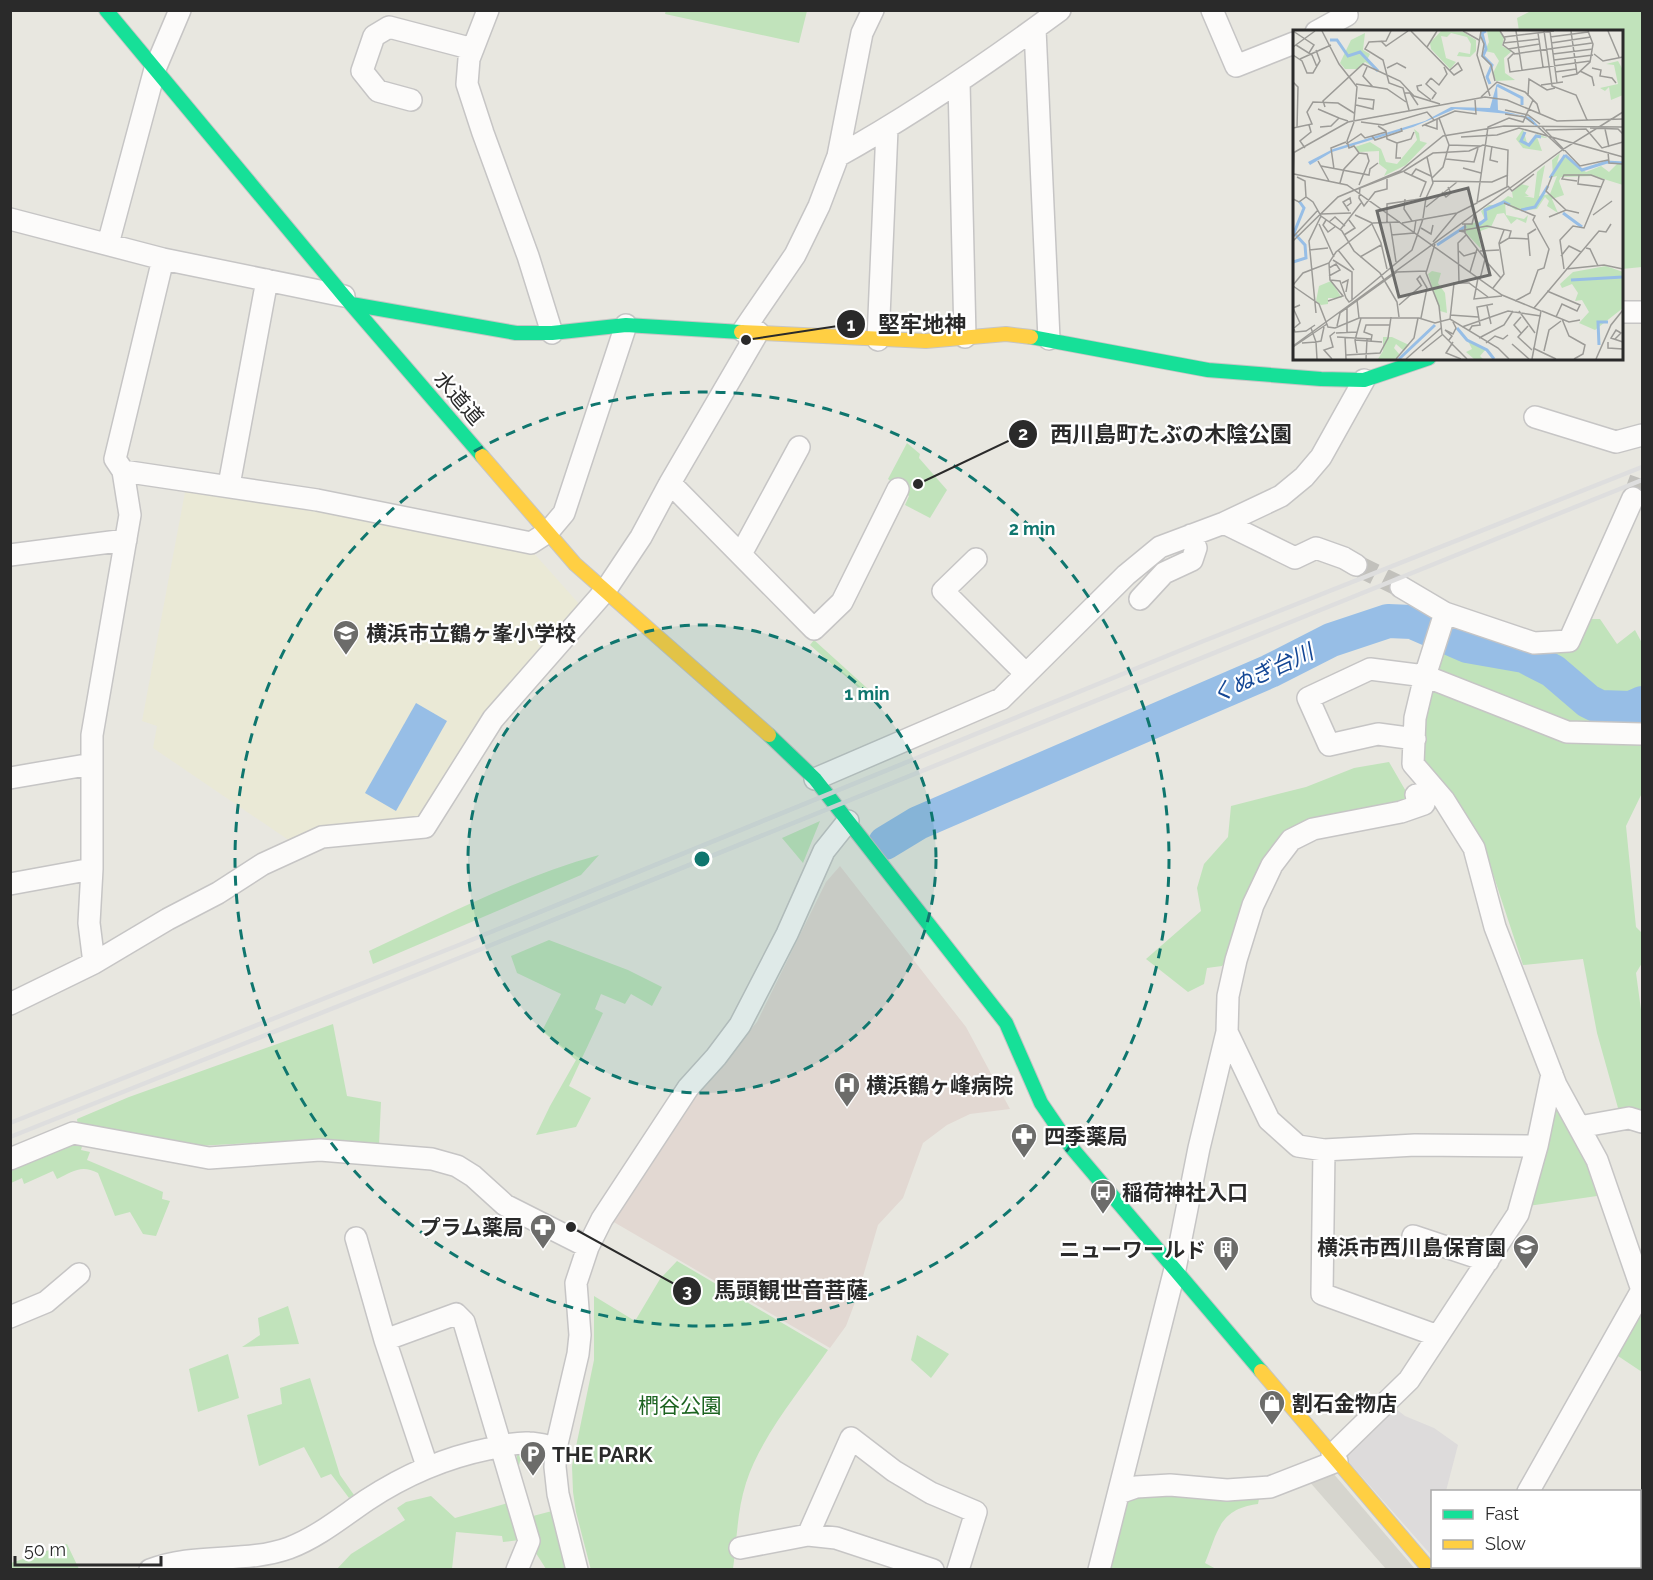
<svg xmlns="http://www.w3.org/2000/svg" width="1653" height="1580" font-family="Raleway,'Noto Sans JP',sans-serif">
<rect width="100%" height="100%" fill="#e8e7e0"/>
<path fill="#dddbdb" d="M1391,1405L1405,1416L1434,1428L1458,1445L1446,1491L1432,1492V1556L1341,1453Z"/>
<path fill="#eae9d6" d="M185,492L344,513L531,550L581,606L419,819L293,843L153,748L157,726L142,721Z"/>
<path fill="#e2d8d2" d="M840,866L966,1027L1010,1109L970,1114L947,1125L923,1143L903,1198L878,1225L857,1297L846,1326L830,1348L612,1221L695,1094L757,1022L826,882Z"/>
<path fill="#c1e3bb" d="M666,10H807V11L799,43L665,14Z
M1531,11H1642V267L1622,269V32L1519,31L1517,18Z
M907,443L920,454L919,458L947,490L930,518L905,505L909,496L888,479Z
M1582,619H1600L1617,644L1635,630L1642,643V793L1626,826L1636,927L1642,933V963L1636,973L1642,1017L1641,1111L1618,1108L1597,1033L1583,959L1523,965L1489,862L1459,812L1421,761V730L1449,631L1520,652L1568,651Z
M814,640L878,698L877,704L810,645Z
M1389,762L1411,800L1298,828L1230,955L1222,966L1207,968L1204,984L1188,992L1146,959L1201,911L1197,888L1204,864L1228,837L1231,806L1306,787L1354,768Z
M820,821L803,863L782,838Z
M599,855L581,875L373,964L369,951C444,916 519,877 599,855Z
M549,940L628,970L662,987L652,1006L631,994L625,1004L601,994L595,1009L603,1013L569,1086L591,1098L576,1127L536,1135L550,1106L576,1060L542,1031L561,994L517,973L511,956Z
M333,1024L347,1096L381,1102L379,1145L307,1140L197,1146L78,1126L77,1119L129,1097Z
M1552,1094L1584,1157L1597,1196L1528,1206Z
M76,1142L83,1143L81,1150L90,1152L87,1160L163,1192L162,1199L170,1201L156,1236L143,1234L130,1212L115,1216L98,1173C81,1164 72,1172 57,1179L53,1171L24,1184L22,1178L11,1183V1169Z
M677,1261L828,1350C801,1389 760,1438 746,1483C737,1511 737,1540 733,1569L591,1570L576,1512L573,1492L572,1466L594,1360V1296L635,1321L660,1279Z
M1642,1302V1372L1612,1352Z
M288,1306L299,1344L242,1347L260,1335L258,1318Z
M917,1335L949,1354L931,1378L911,1360Z
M228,1354L239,1398L198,1412L189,1369Z
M310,1378L340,1475L354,1495L349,1498L331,1474L321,1478L304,1447L259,1466L247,1415L282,1404L280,1388Z
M520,1449L538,1450L520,1461L518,1470L533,1516L552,1511L565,1569H546L534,1550L516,1470L517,1456Z
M1139,1492L1260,1494L1258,1504C1219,1509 1218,1531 1205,1563L1216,1569L1105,1570L1121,1503Z
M431,1496L455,1518L508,1503L519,1540L503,1542L502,1536L456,1532L452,1569L336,1570L351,1554L405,1520L397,1508L406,1502Z
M1640,1541L1642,1544V1569L1515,1570V1566H1640Z
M67,1544L79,1569H11V1563Z"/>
<path fill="#d6d5ce" d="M1332,1472L1415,1569H1386L1308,1480Z"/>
<path fill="#97bee6" d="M416,703L447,721L396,811L365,793Z"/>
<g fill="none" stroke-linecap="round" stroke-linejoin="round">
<path stroke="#97bee6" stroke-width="34" d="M885,843L918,823L1270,671L1331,640L1388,621L1412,622L1467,646L1524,656L1553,671L1588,701L1600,707L1631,708L1642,703"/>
<path stroke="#c2c1bc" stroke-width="21" stroke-dasharray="21 10" stroke-linecap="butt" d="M1633,498L1642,473
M1356,565L1401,587"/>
<g stroke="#c6c5c5" stroke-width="24">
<path id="street" d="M488,10L469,59L467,84L483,133L528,256L552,333
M1212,10L1236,66L1294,43
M1035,29L1049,339
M1316,32L1347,15L1346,10
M959,82L965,337
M411,100L378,91L362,71L374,36L389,27L473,49
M838,156C916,113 988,63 1060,10
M10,219L163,259L344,296
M108,244L155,69L180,10
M1622,312H1642
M743,331L795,255L819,206L838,156L862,33L873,10
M878,340L887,129
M1535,417L1616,442L1642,435
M123,471L317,500L531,543L548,532L564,513L626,325
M670,483L814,629L842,602L898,489
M229,485L267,280
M1224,523L1295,558L1316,548L1344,558L1356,565
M741,554L799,447
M10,555L126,540
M976,559L943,591L1026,674
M1401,587L1445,613L1534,643L1569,641L1633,498
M1140,599L1164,573L1192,560L1196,548L1191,535
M1445,613L1425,676L1415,718L1413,764L1444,800L1474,848L1495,927L1556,1085L1597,1160L1642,1290L1528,1492
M1415,739L1378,734L1329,745L1308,698L1370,669L1425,676L1567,732L1642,734
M10,778L92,764
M815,779L1001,699L1126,575L1160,547L1224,523L1281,496L1304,477L1321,457L1364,380
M10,884L92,869
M94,963L89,923L92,869V735L130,515L123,471L115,459L163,259
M10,1004L94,963L168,919L218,893L263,864L322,837L425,827L493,719L605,591L641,537L670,483L758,332
M1227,1032L1269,1120L1298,1146L1324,1150L1415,1145L1537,1146
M1579,1127L1629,1118L1642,1122
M1324,1150L1322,1294L1438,1336
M10,1159L73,1133L209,1158L320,1150L432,1159L457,1166L473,1176L505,1205L588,1247
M1413,1236L1488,1261
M356,1238L385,1340
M10,1317L46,1302L79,1274
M1332,1455L1409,1380L1518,1214L1537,1146L1552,1074
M427,1466L385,1340L456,1314L464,1322L529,1541L517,1570
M1119,1493L1136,1487L1170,1485L1227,1490L1270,1487L1337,1461
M808,1535L851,1438L894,1471L931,1493L976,1512L958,1570
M740,1548L808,1535L836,1538L933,1570
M150,1570C195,1552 245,1564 289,1548C318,1537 342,1517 367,1500C405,1475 444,1458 488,1449C501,1446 515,1442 529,1443C538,1443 547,1446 556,1448
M577,1570L558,1494L555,1467L556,1448L578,1354L580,1335L576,1283L588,1247L602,1219L688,1088L716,1057L740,1025L787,934L824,851L848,821
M1099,1570L1175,1269L1199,1148L1227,1032L1228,996L1236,960L1253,905L1272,865L1291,840L1313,829L1401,812L1424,804L1416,795
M1505,1570L1506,1566"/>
</g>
<g stroke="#c6c5c5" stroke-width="16">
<path id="fast" d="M106,10L344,296L482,456
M351,304L516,333H552L626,325L741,332
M1031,337L1208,370L1321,379L1364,380L1429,358
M769,735L815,779L1006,1023L1041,1103L1071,1147L1261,1371"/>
</g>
<g stroke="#c6c5c5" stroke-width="16">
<path id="slow" d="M741,332L926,341L1006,334L1031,337
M482,456L575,564L769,735
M1261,1371L1430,1570"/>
</g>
<use href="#street" stroke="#fcfbfa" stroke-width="21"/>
<use href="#fast" stroke="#16e098" stroke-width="14"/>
<use href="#slow" stroke="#ffcf43" stroke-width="14"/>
<path stroke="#dedede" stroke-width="4.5" d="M10,1123L459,945L1201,642L1642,467
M10,1137L464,956L1642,480"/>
</g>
<circle cx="702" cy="859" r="234" fill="#0f766e" fill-opacity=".12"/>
<g fill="none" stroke="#0f766e" stroke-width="3" stroke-dasharray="10 8">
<circle cx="702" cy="859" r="234"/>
<circle cx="702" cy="859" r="467"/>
</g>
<defs>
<g id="school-pin" transform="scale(1.35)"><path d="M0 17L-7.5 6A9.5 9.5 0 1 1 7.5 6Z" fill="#6c6c6a" stroke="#fff"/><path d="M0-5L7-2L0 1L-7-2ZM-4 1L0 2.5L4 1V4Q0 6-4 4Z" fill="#fff"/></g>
<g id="hospital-pin" transform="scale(1.35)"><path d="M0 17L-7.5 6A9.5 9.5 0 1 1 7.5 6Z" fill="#6c6c6a" stroke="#fff"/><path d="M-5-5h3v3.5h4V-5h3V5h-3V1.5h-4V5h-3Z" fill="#fff"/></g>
<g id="pharmacy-pin" transform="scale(1.35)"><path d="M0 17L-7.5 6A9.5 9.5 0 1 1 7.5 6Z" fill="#6c6c6a" stroke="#fff"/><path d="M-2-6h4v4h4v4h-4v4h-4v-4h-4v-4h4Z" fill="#fff"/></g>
<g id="bus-pin" transform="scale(1.35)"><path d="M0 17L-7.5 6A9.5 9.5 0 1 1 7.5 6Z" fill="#6c6c6a" stroke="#fff"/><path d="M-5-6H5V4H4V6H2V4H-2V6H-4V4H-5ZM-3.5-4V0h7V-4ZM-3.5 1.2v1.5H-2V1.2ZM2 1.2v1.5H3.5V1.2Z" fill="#fff"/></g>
<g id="building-pin" transform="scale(1.35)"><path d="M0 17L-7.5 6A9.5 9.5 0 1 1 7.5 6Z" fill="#6c6c6a" stroke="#fff"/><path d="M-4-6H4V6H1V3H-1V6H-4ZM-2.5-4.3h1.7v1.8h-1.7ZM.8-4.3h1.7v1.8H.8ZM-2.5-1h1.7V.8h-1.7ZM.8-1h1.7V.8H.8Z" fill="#fff"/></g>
<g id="shop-pin" transform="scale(1.35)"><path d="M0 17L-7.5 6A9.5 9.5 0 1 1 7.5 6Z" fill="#6c6c6a" stroke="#fff"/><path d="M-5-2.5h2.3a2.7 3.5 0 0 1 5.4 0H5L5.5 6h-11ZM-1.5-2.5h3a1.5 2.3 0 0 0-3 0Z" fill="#fff"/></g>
<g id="parking-pin" transform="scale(1.35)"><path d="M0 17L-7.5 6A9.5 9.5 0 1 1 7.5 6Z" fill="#6c6c6a" stroke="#fff"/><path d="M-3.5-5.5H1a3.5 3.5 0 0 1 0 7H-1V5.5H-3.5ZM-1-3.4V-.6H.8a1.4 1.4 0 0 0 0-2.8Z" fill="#fff"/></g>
</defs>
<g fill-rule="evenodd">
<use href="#school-pin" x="346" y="633"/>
<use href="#hospital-pin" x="847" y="1085"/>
<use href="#pharmacy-pin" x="1024" y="1136"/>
<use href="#bus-pin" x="1103" y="1192"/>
<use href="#pharmacy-pin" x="543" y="1227"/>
<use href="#school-pin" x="1526" y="1247"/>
<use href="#building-pin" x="1226" y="1249"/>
<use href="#shop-pin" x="1272" y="1403"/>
<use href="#parking-pin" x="533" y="1454"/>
</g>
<g text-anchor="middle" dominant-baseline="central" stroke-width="4.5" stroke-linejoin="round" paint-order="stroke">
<g font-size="21" fill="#2a2a2a" stroke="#fff">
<text transform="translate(459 398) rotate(49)">水道道</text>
</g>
<g font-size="21" font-weight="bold" fill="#2a2a2a" stroke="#fff" text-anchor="start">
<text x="366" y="633">横浜市立鶴ヶ峯小学校</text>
<text x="866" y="1085">横浜鶴ヶ峰病院</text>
<text x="1044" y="1136">四季薬局</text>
<text x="1122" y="1192">稲荷神社入口</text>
<text x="524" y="1227" text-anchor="end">プラム薬局</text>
<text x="1506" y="1247" text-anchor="end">横浜市西川島保育園</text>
<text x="1206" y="1249" text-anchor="end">ニューワールド</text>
<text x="1292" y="1403">割石金物店</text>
<text x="552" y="1454">THE PARK</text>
</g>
<g font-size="21" fill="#1d6421" stroke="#fff">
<text x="680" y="1405">椚谷公園</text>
</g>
<g font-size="22" font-style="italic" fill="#144795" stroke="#fff">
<text transform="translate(1262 673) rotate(-25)">くぬぎ台川</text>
</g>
</g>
<g transform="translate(1293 30)">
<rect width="330" height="330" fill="#e8e7e0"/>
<path d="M148,1L170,2L183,10V21L177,27L164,26L166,22L177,24L178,14L174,7L158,3L154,7L148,6L153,28L163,32L157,39L138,19L137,13ZM194,1H207L211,8L209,16L219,21L211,28L212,43L222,50L203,51L200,43L206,31L201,23L192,21L196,12ZM72,3L70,20L77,24L74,30L80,37L72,32L65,39H52L47,33L58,10ZM325,31L330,40V65L318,70L316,57L312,61L307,58L325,54L321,35L313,34ZM121,99L126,103L127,111L134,113L113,135L91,146L94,140L86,134V121L66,122L62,117L77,112L88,119L93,132L104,134L124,110ZM230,99L234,113H238L244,104L255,108L244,107L249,121L230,118L223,109ZM267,123L264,133L271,126L293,142L308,136L316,142L324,134H330V155L301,146L268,147L266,151L271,165L259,169L265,183L254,176L256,171L252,167L244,179L236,180H223L212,173L213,185L231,189L235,185L233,193L224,189L218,194L211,183L204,184L198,197L185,202L188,219L173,203L172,195L192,190L188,181L196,175H204L215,166L220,168L219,162L228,154L236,156L232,163L236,166H231L241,168L244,142L252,135L246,166L257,164L264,146L260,147L259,130ZM313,236L330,242V278L302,300L286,293L296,282L289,270L282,271L285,263L279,254L269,258L267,254L280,242ZM139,241L148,243L145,253L152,263L154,283L147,281L135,244ZM38,251L49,268H35V274L28,275L23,271L26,256ZM90,307H99L116,315L111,321L103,314L101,318L107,325L102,329H85L90,321ZM175,311L193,319L187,326L190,329H181L173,322L179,319Z" fill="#c1e3bb"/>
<path d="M204,53L205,80L237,87L250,101L227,85L162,79L120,97L39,122L17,135L15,132L40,119L132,91L158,77L197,78Z" fill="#97bee6"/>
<path fill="none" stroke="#97bee6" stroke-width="3" d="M193,1L189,3L193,19L190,26L199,35L194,47L197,54M37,10H44L55,26L67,22L85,41M204,55L229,68V75M232,102L228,111L236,115L243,106L248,107M272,125L289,140L314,132L330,133M257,148L272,125M228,180L242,177L255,156M270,183L289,197M183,197L193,189L192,180L211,172L217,175M144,215L173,196M0,232L13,228L12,215L1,203L11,178L6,171M278,250L330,247M164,298L174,310L194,320L201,329M306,315L305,292H315M106,329L142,295"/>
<path fill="none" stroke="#9c9b97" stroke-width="1.5" d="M0,1L21,15L16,23M29,1L46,34L64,57L61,90M98,1L93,11L76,12L72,19L90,30L96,53L110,58L116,80M118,1L161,45L169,40L165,33L157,40M170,1L186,10M188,1L184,25L197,66M207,1L212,9L210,15L221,23L215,29L217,42L297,31M223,1L229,40M251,1L259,56L283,65L294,90M257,1L264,53M278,1L284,44M315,1L326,27M245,3L250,37M187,5L191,14L189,26L198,35L202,51M211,7L261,1M257,7L295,2M88,11L93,16L115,1M210,13L246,9M258,13L298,7M3,15L19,25L24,37M0,17L22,1M134,17L144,1M215,19L247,14M221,24L299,13M260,24L300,19M301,24L310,31L330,27M0,25L9,31L14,43H20L27,31L23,20M7,29L38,15M261,30L300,25M74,37L70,46L80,57M94,38L104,33L113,38M299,38L308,40L307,46L319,48L323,53M287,41L299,47L301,56M262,42L283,39M269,47L284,44L297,32L300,14L295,1M138,48L146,55L154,44L151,37M138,48L133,54L143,63L139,69M0,52L5,57L4,98M63,54L94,59L113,72M129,55L124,56L125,60L138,70M248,55L270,52M112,63H117L125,75M235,66L236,49L254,60L262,58M188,67L204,52L232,62L244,74L247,84M63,75L80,79L81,70L65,68M32,77L30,71L70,34L107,51L121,66L147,74M25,79L46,88M212,80L235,85L247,94M212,84L232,87L241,94M146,88L162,81L183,84L182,70M61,92L54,111L56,118L61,116L66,123L74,124L76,131L66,155M68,92L90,95L134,82L141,90M132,95L144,99V89M85,96L93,101L94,109L104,113L103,128H108M129,96L146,88L156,115L150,137L139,148M244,96L271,121M27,97L38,96L46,88L55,91M249,97L287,136L315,130M0,98L19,94L14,82L20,72L45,73L61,83M297,98L325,99L330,104M312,99L316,117M253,100L293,99L309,118L330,112M79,106L82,110L109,101L108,98M168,107L204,105L226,98L330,127M104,113L118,109L121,102M53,114L68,104L72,108L93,102M156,115L187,116M199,116L197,130L205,132M12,118L7,111L18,102L16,95M315,122L316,133L330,134M0,123L55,92L192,67L214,70L264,91L330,89M153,129L181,132L185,118M25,131L36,151M28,136L76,145L77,139L85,133M170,138L188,143M41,139L38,118L53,112M111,142L133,152L127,167M1,144L54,155L209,265L248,281L239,329M286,145L285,154L309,157M118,146L123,139L138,146M259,146L253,161L273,180M4,147L12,151L13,167M94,149V159L82,162L71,176L66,168L67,158L111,141L140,123L176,121L190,115L215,120L214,157L185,172M140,151L199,152L215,145M0,153L1,123M47,153L51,139L66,123M215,156L219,161L241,144M149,162L153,167L158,163L155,157M0,169L6,172L13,167L20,172L28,186L49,201L61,221L87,243L104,272L106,287M112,169L111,179L119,191M211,173L242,186L240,190L256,219L251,238L245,240L237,263L222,271M54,176L58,173L57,168L50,172L56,181M133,177L164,152M28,184L58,183M62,185L79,193M300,185L319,171M256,187L273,180L286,183M130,188L133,168L140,153L134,127M33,190L30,195L35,202L43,196M36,192L42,187L52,196M94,193V174L133,168M97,193L103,232M109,193L164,183L184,173L195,97L216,88L230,92L240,70M26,194L41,227M79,194L88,213L94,239M169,194H179L181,186M172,194V203L192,229L187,249M128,198L138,204L140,195M47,200L68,173M172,202L166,201L194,196L218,201L216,208M51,205L62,198L56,190M98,205L121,203L123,190M0,207L25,180M0,211L45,167L107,141L150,106L211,96L330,97M140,212L164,183M142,214L133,243L146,276L149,304L174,329M206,214L216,208L236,209M293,218L297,219L305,236M16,220L35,218M45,220L61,240M166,221L171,226L184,222M187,221L206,220M237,226L235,204L243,199M268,226L276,216L288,222M67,227L88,215M192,230L208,248M36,238L43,234L47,240L36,246M271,239L267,210L280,196L291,198L311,150L298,145H271L269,149L284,151M273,239L311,235L330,239M177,242L184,219M185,248L181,269L209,266M37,250L47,251L53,268L56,272L59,270V242L40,230M166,252L165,213L173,205M49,253L55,250L53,262M0,255L10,243L36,233L43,222L80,193L107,192M128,255L124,249L127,246L134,258L128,288M0,256L26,274L35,297L42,298M200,258L211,244L206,213L211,200M254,261L287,275L284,281L269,274L263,287M59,270L119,220L130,189M64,270L66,288M35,271L50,266L37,250L36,233M106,275L129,255M194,276L198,294M241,278L306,201L313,202L318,194M226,281L242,303M249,281L276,292L287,290M23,283L16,211L28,186M157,285L185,287M228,287L221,295L228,303M157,289L161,253H176L195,267M269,289L276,306L292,315L290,324L281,329M44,296L47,283L104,242L134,241M235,296L225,307L239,320M169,297L215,281L248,286M1,298L7,293L0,278L7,275M18,298L23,312L28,311L31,297M42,298L66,288H126L142,293L157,289L205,318L216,329M1,299L2,302L13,301L22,295M176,301L179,296L187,295L184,277L200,274M54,302V278M43,303L64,302M44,307L79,309M52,307L53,329M186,308L211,295L220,281M322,309L328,303L323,300L318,308L330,312M62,310L89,312M156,310L159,306L152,300L160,304L163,298L159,290M78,311L79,305L71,302L73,295H97M160,312L153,323L168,329M315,312V318L330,319M9,313L23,312L24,329M193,313L202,306L210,309L215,305M219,314L236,329M0,316L272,118L330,82M0,317L34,294M240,318L263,329M129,321L149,305M251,321L256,300L268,291M64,323L62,310L68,288M53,325L87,323L95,308L98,287M39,329L31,320L40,317L37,306L42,302M73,329L74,309M103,329L121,308L125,288M113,329L148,298M303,329L318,295L330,280"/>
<path fill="#6c6c6a" fill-opacity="0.15" stroke="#6c6c6a" stroke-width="3" d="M175,158L197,245L106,267L84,181Z"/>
<rect width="330" height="330" fill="none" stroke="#2a2a2a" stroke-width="3"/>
</g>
<circle cx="702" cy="859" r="9" fill="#0f766e" stroke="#fff" stroke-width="3"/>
<g font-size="18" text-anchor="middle" font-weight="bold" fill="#0f766e" stroke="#fff" stroke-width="4.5" stroke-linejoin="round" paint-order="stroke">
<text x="1032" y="535">2 min</text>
<text x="867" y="700">1 min</text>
</g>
<path fill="none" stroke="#2a2a2a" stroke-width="2" d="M746 340L851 324M918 484L1023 434M571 1227L687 1291"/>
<g fill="#2a2a2a" stroke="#fff" stroke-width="2">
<circle cx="746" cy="340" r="6"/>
<circle cx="918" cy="484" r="6"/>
<circle cx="571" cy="1227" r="6"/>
<circle cx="851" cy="324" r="15"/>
<circle cx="1023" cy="434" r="15"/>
<circle cx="687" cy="1291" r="15"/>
</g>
<g font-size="18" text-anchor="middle" font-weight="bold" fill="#fff">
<text x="851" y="331">1</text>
<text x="1023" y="440">2</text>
<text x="687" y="1297">3</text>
</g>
<g font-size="22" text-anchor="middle" font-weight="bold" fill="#2a2a2a" stroke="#fff" stroke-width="4.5" stroke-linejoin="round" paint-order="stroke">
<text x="922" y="332">堅牢地神</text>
<text x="1171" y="442">西川島町たぶの木陰公園</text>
<text x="791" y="1298">馬頭観世音菩薩</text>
</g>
<rect width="1653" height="1580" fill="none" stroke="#2a2a2a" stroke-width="24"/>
<rect x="1431" y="1490" width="210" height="78" fill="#ffffff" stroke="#aaaaaa" stroke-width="1.5"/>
<rect x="1443" y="1510" width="30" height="9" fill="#16e098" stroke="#aaaaaa" stroke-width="1.5"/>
<text x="1485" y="1520" font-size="18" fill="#2a2a2a">Fast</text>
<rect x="1443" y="1540" width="30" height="9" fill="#ffcf43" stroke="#aaaaaa" stroke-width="1.5"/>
<text x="1485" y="1550" font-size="18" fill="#2a2a2a">Slow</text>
<path d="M15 1556v9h146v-9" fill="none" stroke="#2a2a2a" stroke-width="3"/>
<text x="24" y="1556" font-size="18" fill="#2a2a2a" stroke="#ffffff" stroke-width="4.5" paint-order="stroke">50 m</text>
</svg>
